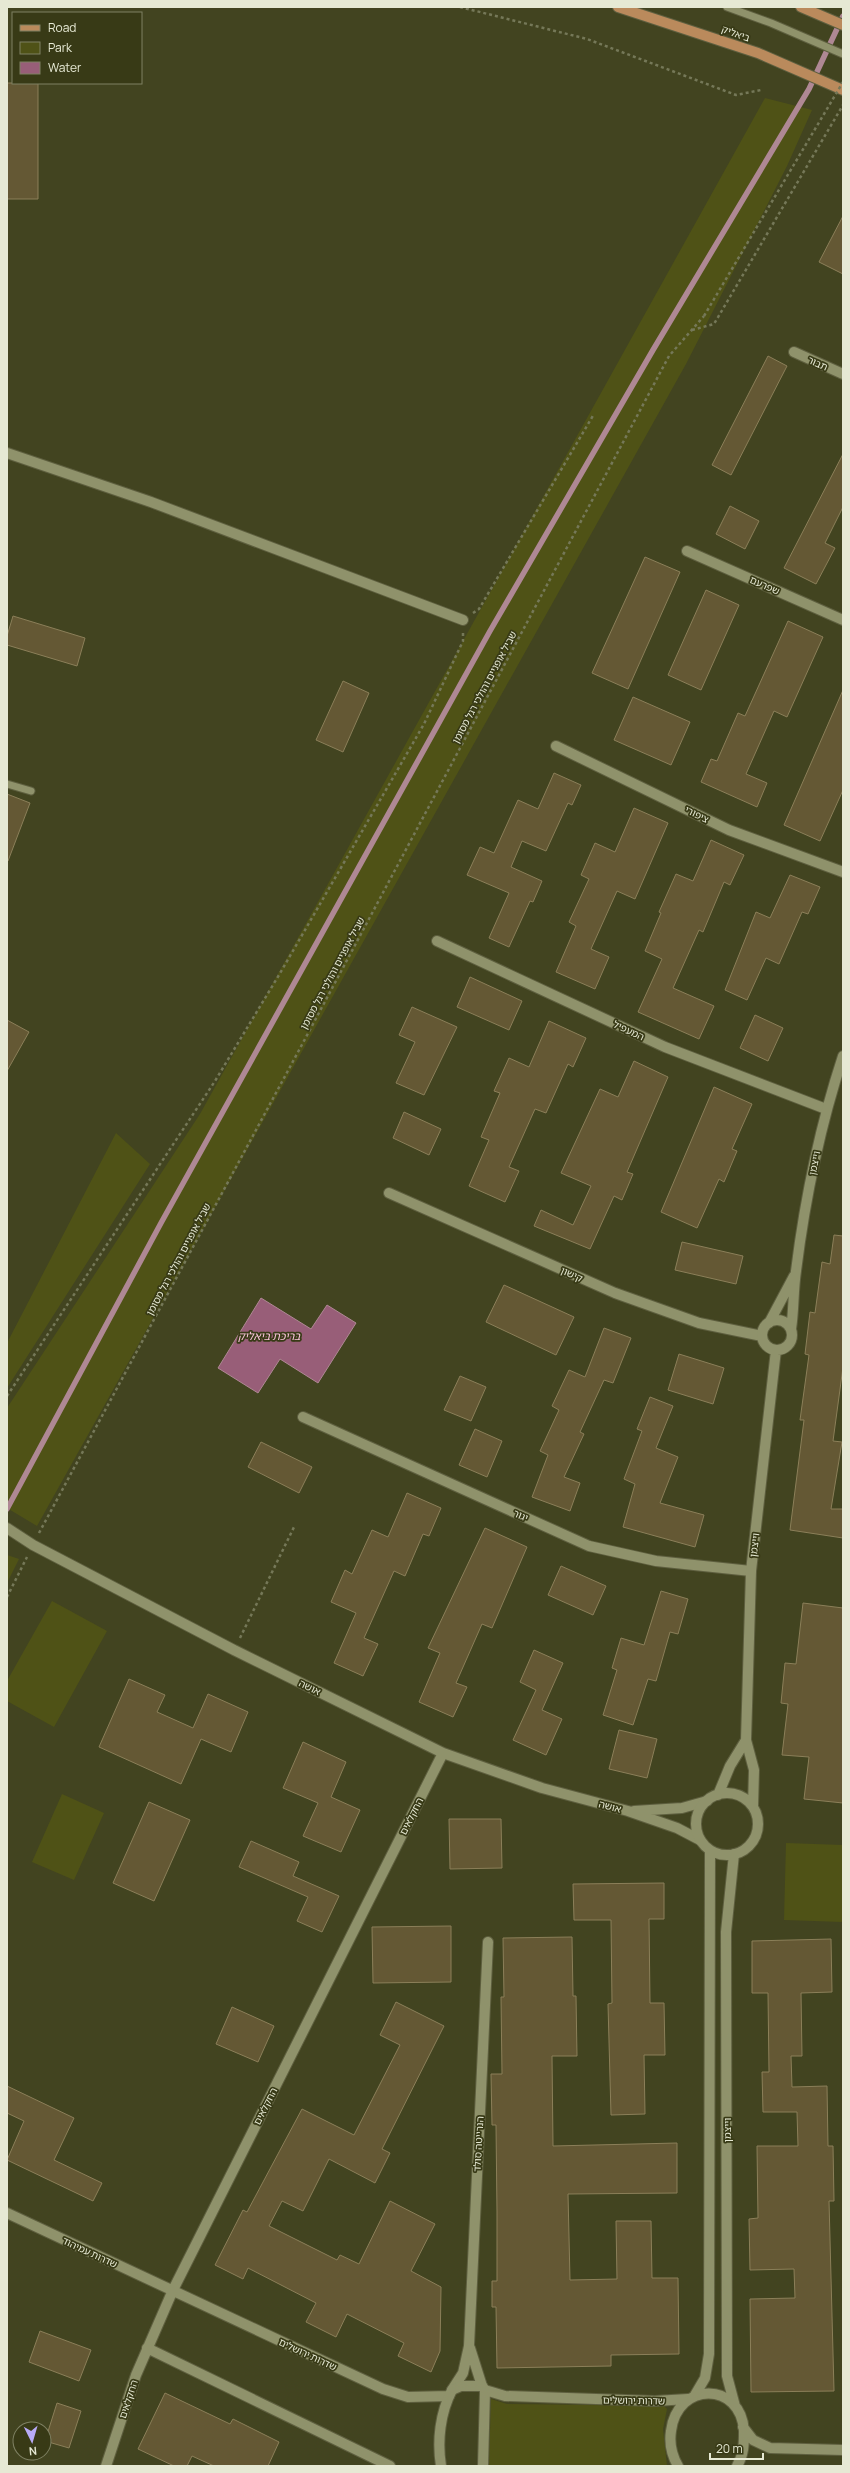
<svg xmlns="http://www.w3.org/2000/svg" width="850" height="2473" font-family="Manrope,'Noto Sans Hebrew',sans-serif">
<rect width="100%" height="100%" fill="#424420"/>
<path fill="#4f5216" d="M765,98L812,110L787,166L686,364L37,1526L7,1508V1408L200,1114Z
M116,1133L150,1164L7,1388V1343Z
M7,1555L19,1559L7,1583Z
M52,1601L107,1631L54,1727L7,1701V1681Z
M62,1794L104,1813L74,1880L32,1862Z
M786,1843L843,1845V1922L784,1920Z
M491,2399L507,2404L664,2406L667,2409L663,2429L667,2466H489Z"/>
<path fill="#985e78" stroke="#af8894" d="M261,1298L311,1329L327,1305L356,1323L318,1383L280,1359L258,1393L218,1368Z"/>
<g fill="none" stroke-linecap="round" stroke-linejoin="round">
<path stroke="#af8894" stroke-width="5.5" d="M7,1509L161,1223L490,631L653,350L809,89L843,16"/>
</g>
<path fill="#645834" stroke="#8b7f59" d="M7,83H38V199H7Z
M843,216V274L819,262Z
M768,356L787,366L731,475L712,465Z
M843,454V507L825,543L835,548L816,584L784,568Z
M730,506L759,521L745,549L716,534Z
M645,557L680,572L628,689L592,673Z
M706,590L739,605L701,690L668,675Z
M13,616L85,638L77,666L7,645V636Z
M788,621L823,637L787,717L774,711L746,774L767,783L757,807L701,782L711,759L717,761L738,713L745,716Z
M343,681L369,693L343,752L316,740Z
M843,690V790L820,841L784,825Z
M633,697L690,722L671,765L614,740Z
M554,773L581,785L572,805L568,803L546,851L522,841L511,867L542,881L533,902L530,901L509,947L489,938L509,893L467,875L480,847L494,853L518,800L538,809Z
M7,794L30,803L8,861H7Z
M634,808L668,823L635,899L617,891L591,949L609,957L595,989L556,972L576,926L569,922L589,879L581,875L595,843L615,852Z
M711,840L744,855L730,885L724,882L703,932L699,930L673,988L714,1006L699,1039L638,1012L662,959L645,951L661,913L659,912L676,874L693,881Z
M790,875L820,887L808,914L802,912L779,964L766,958L747,1000L725,990L756,912L770,918Z
M470,977L522,1001L509,1030L457,1007Z
M412,1007L457,1027L424,1095L396,1083L415,1042L399,1035Z
M755,1015L783,1028L768,1061L740,1048Z
M7,1020L29,1032L7,1071Z
M549,1021L586,1038L573,1067L568,1064L546,1113L535,1109L509,1167L519,1171L505,1202L469,1186L489,1140L481,1137L500,1093L494,1091L509,1058L529,1067Z
M634,1061L668,1077L627,1172L633,1174L622,1200L614,1196L590,1249L534,1226L541,1210L573,1225L591,1186L561,1173L600,1089L618,1097Z
M714,1087L752,1104L732,1149L737,1151L724,1182L719,1179L697,1228L661,1212Z
M404,1112L441,1129L429,1155L393,1138Z
M834,1235L843,1236V1367L833,1441L842,1442L831,1509H843V1538L790,1530L804,1420H800L809,1355L805,1354L810,1312L815,1313L822,1262L830,1264Z
M682,1242L743,1256L736,1284L675,1270Z
M504,1285L574,1317L556,1355L486,1322Z
M604,1328L631,1338L613,1383L604,1380L580,1432L584,1434L564,1477L580,1483L570,1511L532,1497L548,1455L540,1451L559,1410L552,1406L569,1370L585,1377Z
M679,1354L724,1368L713,1404L668,1390Z
M460,1376L486,1387L471,1421L444,1410Z
M650,1397L673,1406L656,1448L678,1457L660,1503L704,1515L695,1547L623,1527L635,1484L624,1479L642,1431L637,1429Z
M475,1429L502,1441L487,1477L459,1465Z
M261,1442L312,1467L299,1493L248,1467Z
M407,1493L441,1508L429,1536L423,1534L405,1576L394,1571L364,1638L378,1644L363,1676L334,1663L356,1613L331,1602L345,1570L352,1574L372,1530L388,1537Z
M485,1528L527,1547L492,1628L482,1624L456,1683L467,1687L453,1717L419,1702L440,1653L428,1648Z
M561,1566L606,1586L593,1615L548,1595Z
M661,1591L688,1599L678,1634L670,1632L656,1681L648,1679L633,1725L603,1715L617,1670L612,1668L621,1638L644,1645Z
M803,1603L843,1608V1803L804,1799L809,1757L782,1755L788,1704L781,1703L785,1663L796,1664Z
M534,1650L563,1663L542,1710L562,1719L546,1755L513,1740L536,1690L520,1682Z
M129,1679L165,1695L157,1712L193,1728L208,1694L248,1712L231,1752L201,1739L181,1784L99,1747Z
M619,1730L657,1739L647,1778L609,1769Z
M303,1742L346,1762L331,1797L360,1810L341,1852L303,1836L318,1803L283,1788Z
M149,1802L190,1820L154,1901L113,1883Z
M449,1819H501L502,1868L450,1869Z
M251,1841L299,1862L293,1876L339,1896L322,1932L297,1921L308,1897L239,1867Z
M664,1883V1919H649L650,2003H664L665,2055H644L645,2114L611,2115L608,2004L612,2003L611,1920H574L573,1884Z
M451,1926V1982L373,1983L372,1927Z
M572,1937L573,1996H576L577,2056H552L553,2146L677,2143V2193L568,2194L570,2280L617,2279L616,2221H651L652,2278H678L679,2354L611,2355V2366L497,2368L496,2307H492V2281H497V2212L496,2125H492L491,2074H502L501,1997H504L503,1938Z
M831,1939L832,1992L801,1993L802,2056H791L792,2087L827,2086L828,2146H833L834,2201H829L834,2391L751,2392L750,2299L795,2298L794,2269L750,2270L749,2219L758,2218L757,2146H798L797,2112H763L762,2072H769L768,1993H752V1941Z
M396,2002L444,2026L382,2149L390,2153L375,2183L329,2159L303,2211L282,2201L269,2226L337,2260L340,2255L359,2264L390,2201L435,2224L411,2271L441,2287L440,2351L431,2372L398,2356L404,2343L347,2314L336,2337L306,2322L316,2303L248,2268L243,2279L215,2265L243,2210L247,2212L302,2109L354,2135L400,2045L380,2035Z
M232,2007L274,2026L258,2062L216,2044Z
M7,2086L74,2118L54,2160L102,2183L93,2201L7,2160L24,2121L7,2113Z
M40,2331L91,2350L79,2381L29,2362Z
M165,2393L230,2424L233,2419L279,2442L268,2466H214L192,2456L187,2466H174L138,2449Z
M57,2403L81,2411L69,2448L45,2441Z"/>
<g fill="none" stroke-linecap="round" stroke-linejoin="round">
<g stroke="#5e5f3f" stroke-width="9">
<path id="lane" d="M727,7L771,23L843,54
M7,784L31,791"/>
</g>
<g stroke="#5e5f3f" stroke-width="12">
<path id="street" d="M794,352L843,374
M7,453L151,502L463,620
M687,551L843,620
M556,746L729,830L843,872
M437,941L665,1047L826,1109
M389,1193L615,1293L699,1323L762,1336
M303,1417L589,1546L656,1561L751,1571
M7,1528L33,1545L234,1650L443,1753L542,1788L628,1811L677,1828L700,1840
M634,1811L682,1808L707,1801
M7,2213L383,2389L408,2397L449,2396
M147,2348L390,2466
M470,2348L482,2386
M452,2390L463,2373L469,2346L488,1942
M106,2466L136,2375L173,2290L443,1753"/>
</g>
<g stroke="#5e5f3f" stroke-width="12">
<path id="secondary" d="M762 1335a15 15 0 1 1 30 0a15 15 0 1 1-30 0Z
M769,1323L794,1276
M791,1329C794,1310 793,1291 796,1271C805,1199 820,1126 843,1056
M696 1824a31 31 0 1 1 62 0a31 31 0 1 1-62 0Z
M718,1795L730,1766L746,1740
M753,1807L754,1770L746,1740L751,1571L776,1350
M734,1854L726,1932L727,2376L735,2406
M485,2390L505,2396L655,2401L688,2399
M695,2395L705,2378L709,2354L710,1850
M743,2427L753,2440L770,2448L843,2450
M441,2466C437,2441 440,2413 452,2390L461,2386H482L485,2390L483,2466
M678,2466C671,2454 669,2444 671,2431C677,2381 741,2381 744,2431C744,2444 744,2454 737,2466"/>
</g>
<g stroke="#5e5f3f" stroke-width="12">
<path id="primary" d="M618,7L758,53L843,90
M801,7L843,25"/>
</g>
<path stroke="#757858" stroke-width="2.5" stroke-dasharray="3 3" stroke-linecap="butt" d="M460,7L587,39L736,95L761,90
M692,330L714,324L843,105
M473,613L479,609L594,414
M7,1396L215,1081L279,975L424,724L463,641V632
M39,1533L305,1039L669,356L704,316
M7,1597L27,1557
M240,1638L295,1525"/>
<use href="#lane" stroke="#8f926b" stroke-width="7"/>
<use href="#street" stroke="#8f926b" stroke-width="10"/>
<use href="#secondary" stroke="#8f926b" stroke-width="10"/>
<use href="#primary" stroke="#ba8a5c" stroke-width="10"/>
<path stroke="#757858" stroke-width="2.5" stroke-dasharray="3 3" stroke-linecap="butt" d="M704,316L843,82"/>
</g>
<g text-anchor="middle" dominant-baseline="central" stroke-width="3.5" stroke-linejoin="round" paint-order="stroke">
<g font-size="10" fill="#e6e9d4" stroke="#383a16">
<text transform="translate(736 33) rotate(20)">ביאליק</text>
<text transform="translate(818 363) rotate(24)">תבור</text>
<text transform="translate(765 585) rotate(24)">שפרעם</text>
<text transform="translate(484 687) rotate(-62)">שביל אופניים והולכי רגל מסומן</text>
<text transform="translate(697 814) rotate(26)">ציפורי</text>
<text transform="translate(332 973) rotate(-62)">שביל אופניים והולכי רגל מסומן</text>
<text transform="translate(629 1030) rotate(25)">המעפיל</text>
<text transform="translate(814 1163) rotate(-79)">וייצמן</text>
<text transform="translate(178 1259) rotate(-62)">שביל אופניים והולכי רגל מסומן</text>
<text transform="translate(572 1274) rotate(24)">קישון</text>
<text transform="translate(521 1515) rotate(24)">יגור</text>
<text transform="translate(754 1545) rotate(-83)">וייצמן</text>
<text transform="translate(310 1687) rotate(26)">אושה</text>
<text transform="translate(610 1806) rotate(15)">אושה</text>
<text transform="translate(411 1816) rotate(-63)">החקלאים</text>
<text transform="translate(265 2106) rotate(-63)">החקלאים</text>
<text transform="translate(727 2130) rotate(-90)">וייצמן</text>
<text transform="translate(478 2144) rotate(-87)">הנרייטה סולד</text>
<text transform="translate(90 2252) rotate(25)">שדרות עמיהוד</text>
<text transform="translate(308 2354) rotate(25)">שדרות ירושלים</text>
<text transform="translate(128 2399) rotate(-72)">החקלאים</text>
<text transform="translate(634 2400) rotate(1)">שדרות ירושלים</text>
</g>
<g font-size="11" font-style="italic" fill="#fac5db" stroke="#383a16">
<text x="269" y="1335">בריכת ביאליק</text>
</g>
</g>
<rect width="850" height="2473" fill="none" stroke="#e6e9d4" stroke-width="16"/>
<rect x="12" y="12" width="130" height="72" fill="#383a16" stroke="#7e8062"/>
<rect x="20" y="25" width="20" height="6" fill="#ba8a5c" stroke="#7e8062"/>
<text x="48" y="32" font-size="12" fill="#e6e9d4">Road</text>
<rect x="20" y="42" width="20" height="12" fill="#4f5216" stroke="#7e8062"/>
<text x="48" y="52" font-size="12" fill="#e6e9d4">Park</text>
<rect x="20" y="62" width="20" height="12" fill="#985e78" stroke="#7e8062"/>
<text x="48" y="72" font-size="12" fill="#e6e9d4">Water</text>
<g transform="translate(32 2441) rotate(175)"><circle r="19" fill="#383a16" stroke="#7e8062"/>
<path d="M0-3L7 15L0 10L-7 15Z" fill="#b8abf7"/>
<text y="-6" font-size="11" font-weight="bold" text-anchor="middle" fill="#e6e9d4">N</text>
</g>
<path d="M710 2453v6h53v-6" fill="none" stroke="#e6e9d4" stroke-width="2"/>
<text x="716" y="2453" font-size="12" fill="#e6e9d4" stroke="#383a16" stroke-width="3" paint-order="stroke">20 m</text>
</svg>
